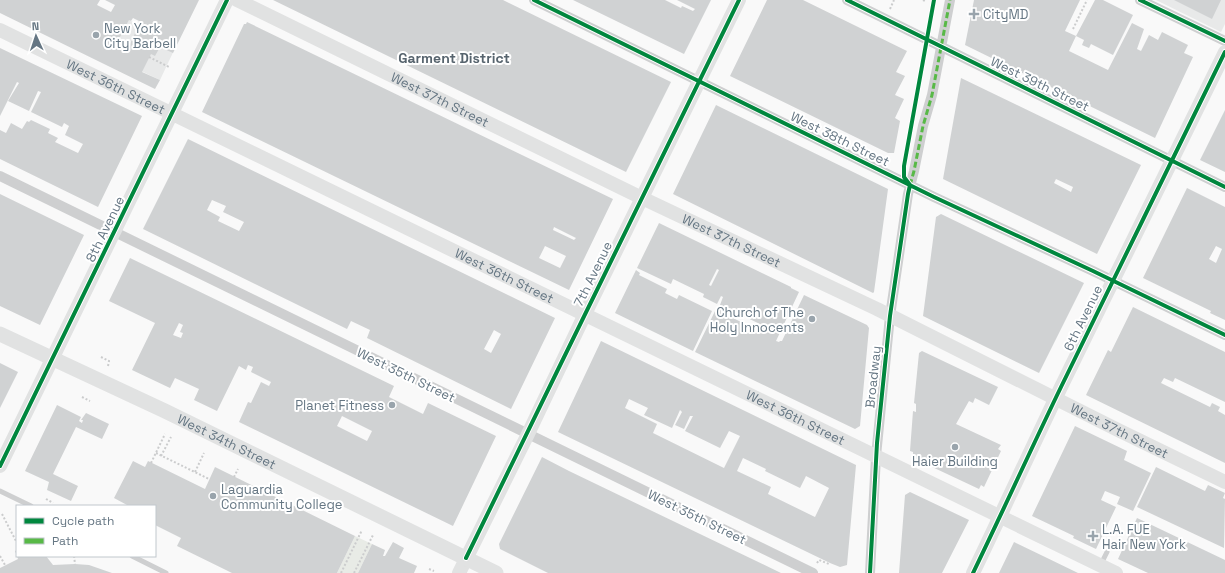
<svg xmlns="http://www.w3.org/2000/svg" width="1225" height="573" font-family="'Space Grotesk',sans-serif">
<rect width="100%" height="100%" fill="#f9f9f9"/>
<path fill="#e8e9e9" d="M1156,0H1225V24L1221,32Z
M129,20L177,44L160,80L122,62L130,45L119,39Z"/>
<path fill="#e8ebe6" d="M355,536L372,544L358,573H337Z"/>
<path fill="#d0d2d3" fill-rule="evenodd" d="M0,0H100L97,5L111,12L115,5L105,0H199L173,53L160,47L155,56L151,54L142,72L160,80L155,89L0,13ZM133,18L139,21L137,24L139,25L130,44L126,42L124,46L117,43L129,20L131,21Z
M273,0H503L671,82L626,172Z
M573,0H665L681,8L682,6L693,11L695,9L677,0H711L684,54Z
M767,0H803L907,51L896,72L905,76L895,95L904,99L895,118L900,121L894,153H888L730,76Z
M974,0H1080L1065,31L1076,36L1069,51L1108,70L1132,23L1144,29L1137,49L1141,51L1149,35L1158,40L1162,32L1188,45L1184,53L1193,57L1155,138L965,45Z
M1095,0H1103L1133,15L1113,55L1091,44L1089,48L1082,45L1084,40L1076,36Z
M1174,0H1221L1212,19Z
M247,22L613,199L569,290L202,112L244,24H246ZM554,227L576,238L574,240L553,230ZM545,246L566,256L560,268L539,258Z
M0,48L142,116L98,207L0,159V130L6,133L11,123L22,129L27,121L29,122L31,120L50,129L48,133L58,138L55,142L78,153L83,144L65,135L69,126L64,123L62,127L31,112L41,92L38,91L29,111L8,101L19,83L17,82L0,116Z
M961,78L1141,165L1097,254L943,179ZM1056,179L1073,187L1071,192L1054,183Z
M716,105L888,189L874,292L873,293L673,194Z
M1225,110V172L1200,160Z
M188,139L555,318L511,409L367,338L370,330L351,321L347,329L143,229ZM212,200L226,206L223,212L244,222L239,231L218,221L220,217L207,210ZM494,330L501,334L491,353L484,349Z
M1187,188L1225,207V320L1210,313L1211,311L1143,278ZM1216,246L1222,249L1216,263L1209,259Z
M0,194L84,235L40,325L0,306Z
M941,214L1084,283L1039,373L923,316L936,217Z
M659,223L791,287V288L799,292L776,341L779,342L780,341H782L804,295L867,325L869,328L860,426L855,429L695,352L717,307L722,309L721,312L743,323L742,325L756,331L760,324L720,305L723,297L721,296L717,304L703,297L704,294L673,279L671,284L637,268ZM717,269L719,270L711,286L709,285Z
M130,258L394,386L389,397L423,414L428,403L496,436L453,526L239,422L248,402L251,403L261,382L269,386L271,382L251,372L253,367L248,365L246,370L239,366L217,411L194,400L199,389L175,378L170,388L132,370L155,323L109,301ZM179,323L183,325L180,332L183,333L181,338L173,335ZM342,416L372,431L367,441L337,426Z
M636,270L640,273L639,275L667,289L665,293L677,299L679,295L712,311L693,351L615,313Z
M1133,307L1225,352V402L1175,378L1173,382L1164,378L1161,383L1210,407L1212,403L1220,407L1218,411L1225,415V463L1086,395L1108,350L1111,352Z
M601,341L856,465L847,565L840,567L830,563L558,432ZM629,399L648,408L644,415L672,428L680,410L682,412L675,425L684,429L690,416H693L685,431L720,448L729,431L740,436L724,468L653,433L657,424L625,408ZM743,458L766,469L765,471L800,488L806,476L829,488L815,517L768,494L771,487L737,471Z
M922,351L998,387L989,405L975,398L973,403L969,401L956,424L1001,445L998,449L1001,451L984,487L981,485L979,489L913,458V452L910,451L913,411L916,412V404L914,403L919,353Z
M0,363L18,372L0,408Z
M57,405L81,417L79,421L82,423L83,420H81L86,413L109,424L102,439L76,427L53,474L78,486L71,501L47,490L49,482L25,471Z
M1075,426L1127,451L1124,460L1151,473L1133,511L1117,504L1120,497L1105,491L1101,500L1116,507L1096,549L1073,538L1074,536L1032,516Z
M542,457L569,471L781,573H548L500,549L499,544Z
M133,461L145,467L148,461L205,489L215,467L355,536L337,573H232L177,546L181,538L155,525V506H127V505L114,498Z
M1156,467L1205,491L1208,485L1225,493L1223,498L1225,499L1224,548L1137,507Z
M910,492L969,520L942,573H899L905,495Z
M1137,518L1225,560V573H1148L1118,559Z
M393,542L404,548L399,558L417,566L414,573H358L372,544L385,550L383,556H385Z
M1014,542L1043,556L1078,573H999Z
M17,550V556H46L53,565L75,564L89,565L112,573H0V568L18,559L15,551Z"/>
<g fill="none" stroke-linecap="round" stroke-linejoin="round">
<path stroke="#cbcccd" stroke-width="2" stroke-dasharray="2 2" stroke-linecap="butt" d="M923,0L925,1
M890,9L894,0
M1073,29L1087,0
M149,57L169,67
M101,357L109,361L108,366
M82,397L90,401
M156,453L209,479
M161,456L171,437
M151,463L165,434
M195,472L204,453
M234,477L238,469
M46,499L53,503
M2,514L17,543
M0,556L5,565
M74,556L75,564
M817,563L819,560L829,564
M429,569L434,571
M341,573L362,530
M354,573L373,535"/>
<path stroke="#cecfd0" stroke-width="5" d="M0,491L31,506
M132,556L166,573
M1101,564L1107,552"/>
<path stroke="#cecfd0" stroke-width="10" d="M534,0L934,197L1093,271L1225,335
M847,0L1225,187
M1140,0L1225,41
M0,176L813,573
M870,573L876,456L890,316L908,194L914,171L923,126L932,95L950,0"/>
<g stroke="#e1e2e2" stroke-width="14">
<path id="s1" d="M237,0L642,198L877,309L1118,430L1225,482"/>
<path id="s2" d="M0,30L1116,573"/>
<path d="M0,466L227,0"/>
<path d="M459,573L528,434L585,314L739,0"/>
<path d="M973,573C1003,511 1031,449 1061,387C1115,275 1171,164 1225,52"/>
</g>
<path stroke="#e1e2e2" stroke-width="15" id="s3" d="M0,334L165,411L496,573"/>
<path stroke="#58b947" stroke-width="3" stroke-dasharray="6 3" stroke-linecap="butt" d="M910,185L914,171L923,126L932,95L950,0"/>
<g stroke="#fff" stroke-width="6">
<path id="cycleway" d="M534,0L934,197L1093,271L1225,335
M847,0L1225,187
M1140,0L1225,41
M910,185L904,177V166L934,0
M0,466L227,0
M466,558C557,372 647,186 739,0
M870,573L877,443L890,316L908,194L910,185
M973,573C1003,511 1031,449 1061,387C1115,275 1171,164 1225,52"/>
</g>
<use href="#cycleway" stroke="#00873e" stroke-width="4"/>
</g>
<g fill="#99a4ac" stroke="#fff" stroke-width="1.5">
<path d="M972 8h4v4h4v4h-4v4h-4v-4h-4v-4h4z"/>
<circle cx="96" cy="35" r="4"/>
<circle cx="812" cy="319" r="4"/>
<circle cx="392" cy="405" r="4"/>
<circle cx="955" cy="447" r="4"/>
<circle cx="213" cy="496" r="4"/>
<path d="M1091 530h4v4h4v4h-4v4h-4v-4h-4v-4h4z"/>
</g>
<g text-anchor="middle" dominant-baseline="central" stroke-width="4" stroke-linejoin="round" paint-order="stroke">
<g font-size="13" fill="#657683" stroke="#fff" text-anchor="start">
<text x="983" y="14">CityMD</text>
<text x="104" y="28">New York<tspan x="104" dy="15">City Barbell</tspan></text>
<text x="804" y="312" text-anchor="end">Church of The<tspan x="804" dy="15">Holy Innocents</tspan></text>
<text x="384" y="405" text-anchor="end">Planet Fitness</text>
<text x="955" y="461" text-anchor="middle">Haier Building</text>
<text x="221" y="489">Laguardia<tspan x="221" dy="15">Community College</tspan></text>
<text x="1102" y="529">L.A. FUE<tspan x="1102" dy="15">Hair New York</tspan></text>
</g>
<g font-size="13" fill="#657683" stroke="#fff">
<text transform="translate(1040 84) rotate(26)">West 39th Street</text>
<text stroke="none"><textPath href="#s2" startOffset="129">West 36th Street</textPath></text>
<text stroke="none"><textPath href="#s1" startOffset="226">West 37th Street</textPath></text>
<text transform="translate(840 139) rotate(26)">West 38th Street</text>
<text transform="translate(105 229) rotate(-64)">8th Avenue</text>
<text stroke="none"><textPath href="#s1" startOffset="550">West 37th Street</textPath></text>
<text transform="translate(593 274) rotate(-64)">7th Avenue</text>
<text stroke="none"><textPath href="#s2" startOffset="561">West 36th Street</textPath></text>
<text transform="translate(1083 318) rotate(-64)">6th Avenue</text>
<text transform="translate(406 375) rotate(26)">West 35th Street</text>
<text transform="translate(873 377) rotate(-84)">Broadway</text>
<text stroke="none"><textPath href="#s2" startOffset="885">West 36th Street</textPath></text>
<text stroke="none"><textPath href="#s1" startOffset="982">West 37th Street</textPath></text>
<text stroke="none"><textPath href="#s3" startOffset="251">West 34th Street</textPath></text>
<text transform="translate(697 517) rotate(26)">West 35th Street</text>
</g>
<g font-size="14" font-weight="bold" fill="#57646e" stroke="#fff">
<text x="454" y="58">Garment District</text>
</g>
</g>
<rect x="16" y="505" width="140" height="52" fill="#ffffff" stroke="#c1c8cd"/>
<rect x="24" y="518" width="20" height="6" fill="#00873e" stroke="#c1c8cd"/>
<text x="52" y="525" font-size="12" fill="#657683">Cycle path</text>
<rect x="24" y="538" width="20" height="6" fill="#58b947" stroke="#c1c8cd"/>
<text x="52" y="545" font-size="12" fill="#657683">Path</text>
<g transform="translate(36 36) rotate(357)" stroke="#ffffff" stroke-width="3" paint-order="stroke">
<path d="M0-3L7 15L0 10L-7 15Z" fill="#657683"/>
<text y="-6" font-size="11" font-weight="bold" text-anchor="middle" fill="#657683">N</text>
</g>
</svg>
